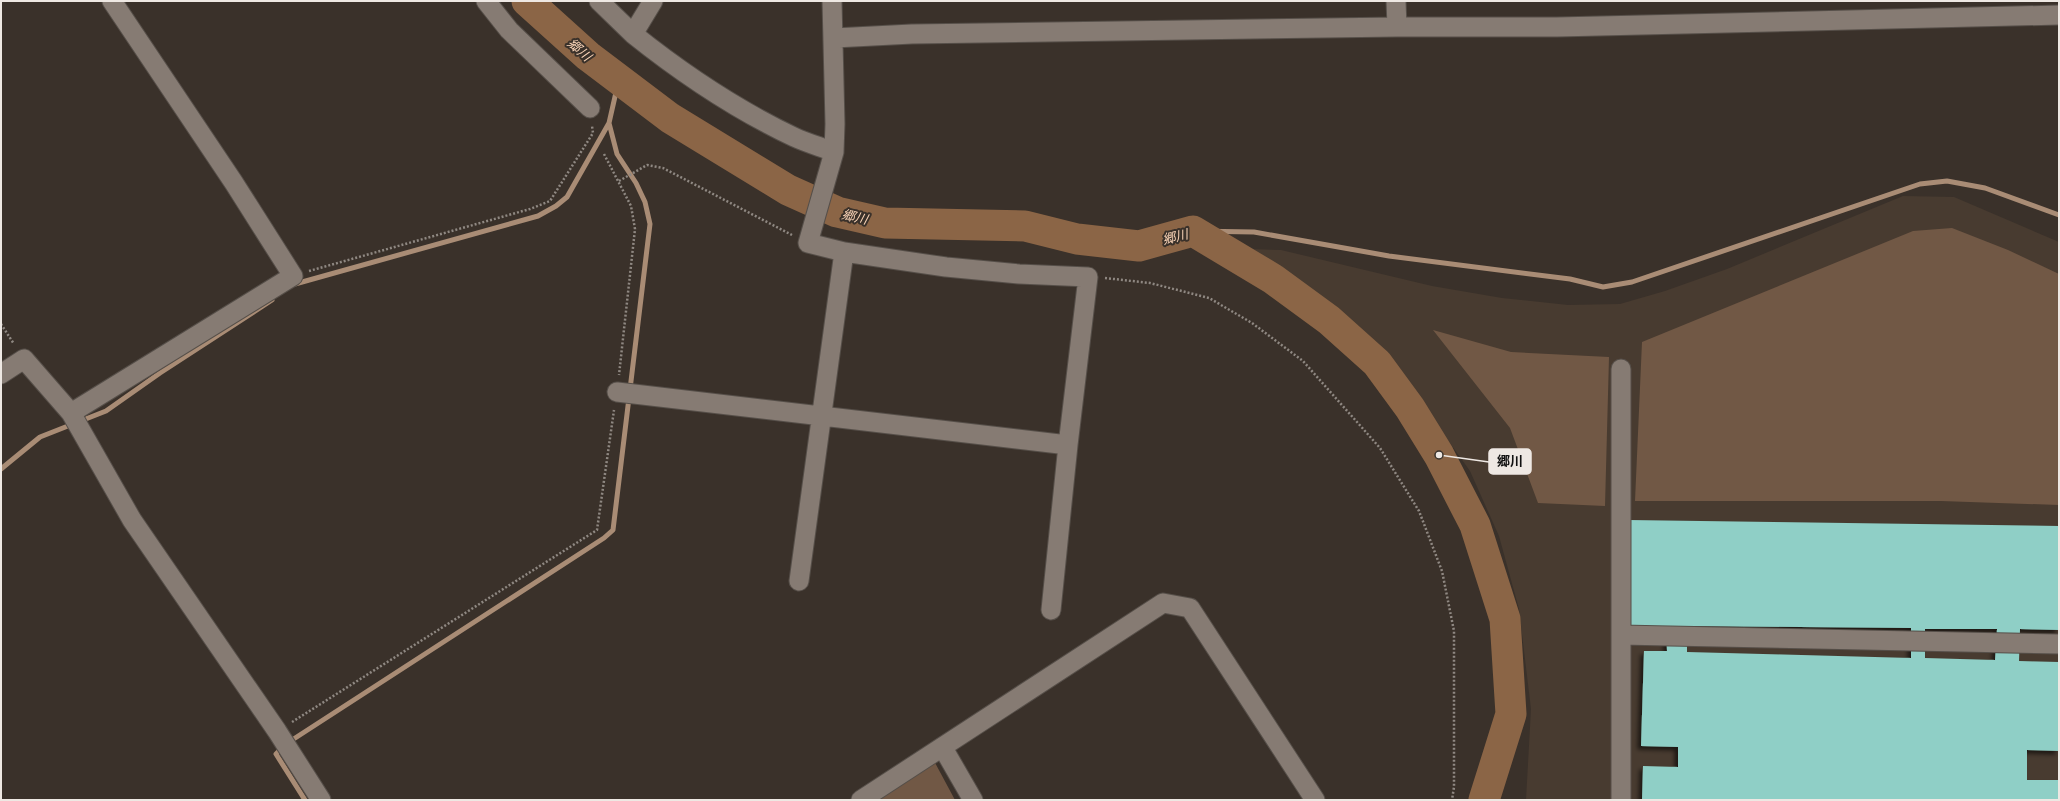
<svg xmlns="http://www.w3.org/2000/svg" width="2060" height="801" font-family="'Playfair Display','Noto Sans JP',serif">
<defs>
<filter id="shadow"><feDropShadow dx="-3.5" dy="3.5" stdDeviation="2" flood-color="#0009"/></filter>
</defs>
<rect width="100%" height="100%" fill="#3a312a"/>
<path fill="#483b30" d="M1903,196L1954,197L2059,242V800H1526L1531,709L1519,609L1499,536L1470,471L1414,393L1345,319L1249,249L1281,250L1432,286L1502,298L1568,305L1620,304L1665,291L1727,269Z"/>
<path fill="#715845" d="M1952,228L2008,250L2059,274V505L1941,501H1635L1642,342L1913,231Z
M1433,330L1511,352L1609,357L1605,506L1538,503L1510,428Z
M933,759L955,800H871Z"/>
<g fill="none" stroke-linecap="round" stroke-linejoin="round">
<path stroke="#a98c75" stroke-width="5" d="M1193,231L1254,232L1389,256L1570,279L1603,287L1632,282L1920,184L1947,181L1985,188L2059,215
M295,284L538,216L556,206L567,197L609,123L619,79
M1,469L40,437L106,411L160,373L272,300
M289,742L604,538L613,530L650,224L645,202L636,183L617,154L609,123
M283,747L276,754L305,800"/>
<path stroke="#8b6546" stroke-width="31" d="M527,1L588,56L670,118L788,190L837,212L885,223L1025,226L1077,239L1139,246L1193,231L1273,279L1329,320L1377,363L1410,408L1439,455L1475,525L1505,619L1511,714L1484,800"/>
</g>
<path fill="#8fcfc6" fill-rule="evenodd" filter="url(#shadow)" d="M1628,520L2059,526V630L2020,629L2019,661L2059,662V751L2027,750V780H2059V800H1642L1643,766L1678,767V747L1641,746L1644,651H1667L1666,626H1629ZM1687,626L1911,628V658L1687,652ZM1925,629H1997L1995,660L1925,658Z"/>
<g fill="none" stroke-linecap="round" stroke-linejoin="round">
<g stroke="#564f49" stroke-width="21">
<path id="minor" d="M486,1L509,30L590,108
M599,1L633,34
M653,1L633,34C683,74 737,110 794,137C807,143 821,147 834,152
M1396,1L1397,27
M834,38L912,34L1397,27H1557L2059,15
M844,252L946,267L1019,274L1088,277L1068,445
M1621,369V800
M1,374L24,359L71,413L132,520L277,731L321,800
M617,392L1068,445L1051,610
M71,413L293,276L234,183L112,1
M799,581L844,252L808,243L834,152L835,124L832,1
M1621,635L2059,644
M943,748L973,800
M861,800L1163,603L1190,608L1315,800"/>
</g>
<path stroke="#8f8882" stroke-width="2.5" stroke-dasharray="2 2" stroke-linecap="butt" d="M604,154L631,206L635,229L619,375
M619,181L647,165L663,168L792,235
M309,271L530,209L550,201L593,133L592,126
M1105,278L1150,283L1209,298L1252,323L1303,361L1380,448L1419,511L1442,571L1454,631V787L1452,800
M1,324L14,344
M292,722L597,530L614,410"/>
<use href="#minor" stroke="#867b73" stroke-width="19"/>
</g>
<g text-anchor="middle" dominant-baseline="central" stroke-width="4" stroke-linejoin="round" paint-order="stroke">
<g font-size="13" font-style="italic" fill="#fcd6b9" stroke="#3a312a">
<text transform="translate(580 49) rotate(41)">郷川</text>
<text transform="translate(855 216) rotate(13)">郷川</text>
<text transform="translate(1175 236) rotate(-14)">郷川</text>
</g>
</g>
<path fill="none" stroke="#eee8e3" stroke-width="1.5" d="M1439 455L1489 462"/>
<circle fill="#eee8e3" stroke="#3a312a" stroke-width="1.5" cx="1439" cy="455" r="4"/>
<rect fill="#eee8e3" stroke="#eee8e3" stroke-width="1.5" x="1489" y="449" width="42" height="25" rx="4"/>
<g font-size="13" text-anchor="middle" font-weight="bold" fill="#111">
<text x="1510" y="466">郷川</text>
</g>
<rect width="2060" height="801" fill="none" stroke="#eee8e3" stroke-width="4"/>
</svg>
